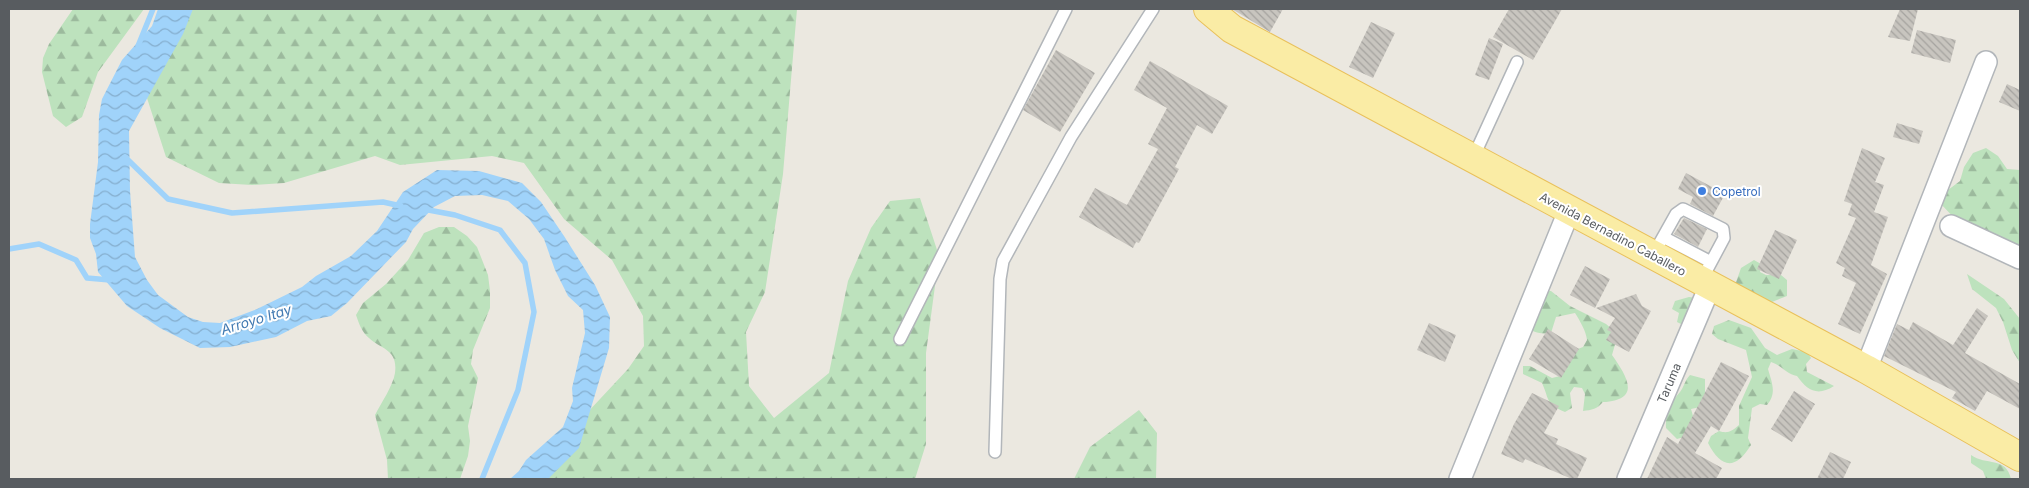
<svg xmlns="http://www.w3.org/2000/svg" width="2029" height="488" font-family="Inter,sans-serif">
<defs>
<pattern id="forest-firs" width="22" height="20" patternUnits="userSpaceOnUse" patternTransform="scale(1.25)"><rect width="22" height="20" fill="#bde2bd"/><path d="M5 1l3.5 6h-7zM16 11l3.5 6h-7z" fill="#9cba9d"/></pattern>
<pattern id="water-waves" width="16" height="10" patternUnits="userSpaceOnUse" patternTransform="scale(1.25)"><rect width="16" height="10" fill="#a0d3fa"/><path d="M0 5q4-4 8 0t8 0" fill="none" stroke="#85aece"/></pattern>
<pattern id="building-back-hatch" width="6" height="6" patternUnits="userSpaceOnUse" patternTransform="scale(1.25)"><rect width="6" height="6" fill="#c8c5bf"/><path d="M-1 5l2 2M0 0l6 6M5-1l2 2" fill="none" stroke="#a5a39f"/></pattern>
</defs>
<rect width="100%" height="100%" fill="#ebe8e0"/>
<path fill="url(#forest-firs)" d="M73,9H144L98,72L82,117L66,127L53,116L42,72L43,58L49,44Z
M183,9H797L783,174L765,292L746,332L749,386L774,418L829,373L848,281L871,228L890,201L920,198L939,256L926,353V444L915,479H534L544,459L628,369L644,346L643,316L612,260L564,219L524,163L492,156L400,165L375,156L284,183L252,185L219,183L166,157L147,98L156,69Z
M1986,148L1998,156L2007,169L2020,170V254L2018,257L2004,263L1964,239L1960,224L1939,202L1948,190L1960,181L1964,167L1973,153Z
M439,227H454L467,236L477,247L488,275L490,291V308L473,350L471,364L478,378L468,426L470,441L468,456L460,479H388L387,460L375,415C381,403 393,386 395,373C398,349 382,350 369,338C362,332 359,324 356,315L363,303L386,284L408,260L424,233Z
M1754,260L1761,264L1760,272L1766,275H1781L1787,280V296L1772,302L1734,288L1741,268Z
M1967,274L2004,299L2020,319V363L2012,350L2003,322L1996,308L1972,289Z
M1543,291H1551L1570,306L1606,324L1618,334L1612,355C1626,375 1643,400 1603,402C1597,409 1592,410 1583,411L1585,394L1582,388L1574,387L1570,393L1572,408L1565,412C1545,403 1550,401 1542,383L1523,374V366H1530L1552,378L1560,376L1575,350L1583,347L1587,340C1586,331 1580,321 1575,313L1556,317L1551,333C1533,335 1528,329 1518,316L1520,301L1525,294Z
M1689,297L1696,298L1685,326L1677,322L1679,313L1672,309L1675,301Z
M1729,320L1751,328L1765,348L1777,355L1792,349L1807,352L1811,358L1806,364L1807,372L1834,386C1817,397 1807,390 1797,376C1786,374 1781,365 1771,362L1768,369C1772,383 1777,393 1767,405L1760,404L1752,408L1748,438L1751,445C1735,471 1721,468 1708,443L1711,436L1719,431C1728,434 1732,431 1739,425V406L1752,377L1746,350L1718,339L1712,334L1714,326Z
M1690,375L1705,379V406L1691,409L1693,416L1684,437L1677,439L1666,428C1665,413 1671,402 1680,392C1684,387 1685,380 1690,375Z
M1139,410L1157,433L1156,479H1074L1090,447Z
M1971,455C1986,466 2006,456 2011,479H1986L1983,471L1971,463Z"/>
<path fill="url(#water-waves)" d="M158,9H193L183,34L129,131L130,191L135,257L147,280L158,295L188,317L203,322L220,323L257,309L302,287L316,276L351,256L377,231L403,192L437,170L479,171L522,183L541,202L564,236L595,285L610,317L609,348L579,448L548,479H510L519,471L526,460L563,427L573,401L572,388L585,333L583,310L568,296L555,270L544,239L529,219L508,201L482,195L455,196L434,207L413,229L406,242L347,303L331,316L307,321L276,337L230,347L200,348L160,328L127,306L98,272L96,254L90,238V224L98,162L99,115L102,99L122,60L152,26Z"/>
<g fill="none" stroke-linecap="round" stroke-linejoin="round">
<path stroke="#a0d3fa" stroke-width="5.5" d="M138,46L153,9
M125,157L168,199L232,213L383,202L401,206
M423,209L455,215L500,230L525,263L534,312L518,390L482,479
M9,249L39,244L76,260L87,278L110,280"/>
</g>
<path fill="url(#building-back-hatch)" d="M1232,9H1283L1270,32Z
M1509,9H1562L1533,60L1493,37Z
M1900,9H1918L1910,41L1888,37Z
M1371,22L1395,33L1373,78L1349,67Z
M1917,30L1956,40L1950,63L1911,53Z
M1489,38L1503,44L1489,80L1475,75Z
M1056,50L1095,73L1060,132L1023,110Z
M1150,61L1228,106L1212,134L1197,125L1175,167L1179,169L1139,243L1136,242L1133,248L1079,217L1095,188L1127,205L1158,149L1148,144L1167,108L1134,90Z
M2007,84L2020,90V111L1999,102Z
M1897,123L1923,131L1919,144L1893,137Z
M1862,148L1885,158L1875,182L1884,185L1874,212L1888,217L1871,265L1887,274L1860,334L1838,324L1856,283L1842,276L1845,268L1836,263L1856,218L1848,215L1852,204L1844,201Z
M1686,173L1725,194L1713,216L1690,204L1693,197L1678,189Z
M1684,218L1707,229L1698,247L1674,234Z
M1775,230L1797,240L1779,279L1757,269Z
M1585,266L1610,279L1595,308L1570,295Z
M1636,294L1642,306L1651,311L1629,352L1606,340L1611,332L1607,330L1615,318L1596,308Z
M1977,308L1988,316L1965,353L2020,384V409L1987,391L1975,411L1952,398L1956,392L1884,356L1897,324L1909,330L1913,322L1953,345Z
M1429,323L1456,335L1445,362L1417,350Z
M1548,329L1579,349L1561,378L1529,359Z
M1721,362L1749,376L1719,431L1711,426L1695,453L1722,468L1716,479H1647L1667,437L1678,444Z
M1794,391L1815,404L1792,442L1771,429Z
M1532,393L1559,406L1544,433L1558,439L1556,444L1587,458L1577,479H1572L1525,459L1523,463L1501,454L1514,424Z
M1830,452L1851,462L1843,479H1817Z"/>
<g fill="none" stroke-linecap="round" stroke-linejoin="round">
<g stroke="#b2b6ba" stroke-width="14">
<path id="service" d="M1473,158L1517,62
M1663,237L1711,262
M1653,255L1676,214L1683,209L1723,229L1724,238L1701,281
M900,339L1066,9
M995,452L1000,279L1003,261L1071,137L1153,9"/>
</g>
<g stroke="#b2b6ba" stroke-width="24">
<path id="minor" d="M1951,226L2020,258
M1866,369L1986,62
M1460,479L1569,211
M1628,479L1710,286"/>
</g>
<g stroke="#e9c05a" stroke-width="30">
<path id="primary" d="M1208,9L1232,29L1866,369L2020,457"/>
</g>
<use href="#service" stroke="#fff" stroke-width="11"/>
<use href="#minor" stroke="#fff" stroke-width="21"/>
<use href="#primary" stroke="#faeca5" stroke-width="28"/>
</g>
<circle fill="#3f7fe0" stroke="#fff" stroke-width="2" cx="1702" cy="191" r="5"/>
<g text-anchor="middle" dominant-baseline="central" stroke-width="4" stroke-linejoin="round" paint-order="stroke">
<g font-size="12" fill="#366cbe" stroke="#fff" text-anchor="start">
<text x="1712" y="191">Copetrol</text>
</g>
<g font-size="12" fill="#585c60" stroke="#fff">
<text transform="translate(1613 234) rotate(28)">Avenida Bernadino Caballero</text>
<text transform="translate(1669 383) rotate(-67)">Taruma</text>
</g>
<g font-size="14" font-style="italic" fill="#427ab2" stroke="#fff">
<text transform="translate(256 319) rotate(-17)">Arroyo Itay</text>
</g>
</g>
<rect width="2029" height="488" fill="none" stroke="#585c60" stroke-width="20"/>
</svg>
